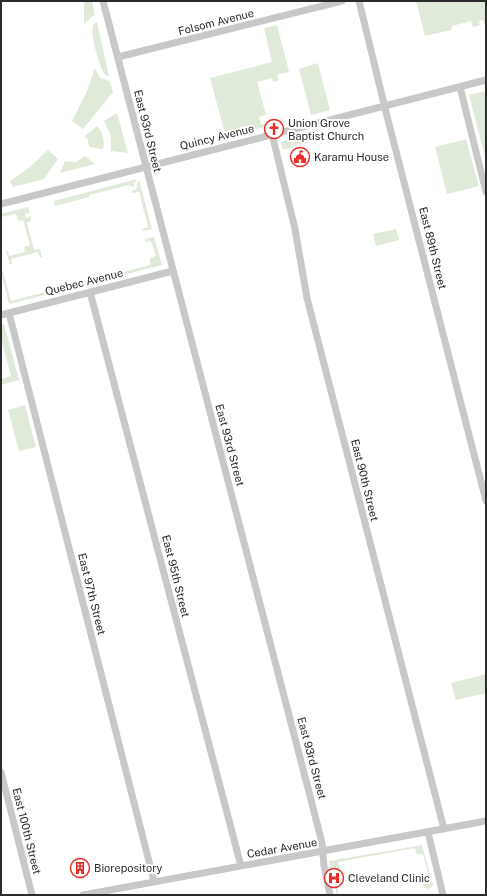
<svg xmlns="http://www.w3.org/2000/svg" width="487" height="896" font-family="'Public Sans',sans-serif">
<rect width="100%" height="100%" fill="#fff"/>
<path fill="#e0ead8" d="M84,1H92L95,15L92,16L84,24Z
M416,1H486V24H485L483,20L479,21L480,25L473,27L471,21L452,26L451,30L425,36Z
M97,22L109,76C106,75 106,75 104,73C99,65 90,34 93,26C94,23 95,23 97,22Z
M277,25L289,72L277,75L279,80L273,82L272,78L257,82L266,115L259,117L261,125L283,119L284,122L226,137L210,78L272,62L264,28Z
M318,63L330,110L311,115L299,69Z
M95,68L100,78L110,81L113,92L83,129L72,121L87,91Z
M486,91V160L469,95Z
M117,113L128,153L111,151V136L104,121Z
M97,126C103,133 105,140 103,149L89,147L88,140L85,136Z
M310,134L311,142L300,145V144L292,146L293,147L283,150L281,142Z
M466,139L479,186L447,194L435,147Z
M48,150L58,159L44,179L13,187L10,181L30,167Z
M85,156L95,164L60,173L65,161L76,162Z
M137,179L133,187L129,185L89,195V197L55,206L54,201Z
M139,180L152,229L143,231L142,229L148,227L139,192L131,193L133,190H135L138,186L136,185Z
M28,207L30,213L25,214L26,218L31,216V221L27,223L34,250L40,249L42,257H40L38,252L11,259L12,264L10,265L6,251H8L9,256L25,252L24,247L30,245L23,220L18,221L16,214L1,217V214Z
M396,229L399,240L376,246L373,234Z
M154,237L162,265L9,304L1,272V265L11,301L150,265V258L156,256L151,241L146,242L145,241V239Z
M4,324L19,380L1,385V379L11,376L1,339V325Z
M25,405L36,447L19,451L8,410Z
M486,674V693L456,700L451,683Z
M422,845L433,885L431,888L427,889L424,887L422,881L429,878L423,854H417L415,848L338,862L340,869L333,870L339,895H337L329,861Z"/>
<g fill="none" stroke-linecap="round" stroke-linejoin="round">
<path stroke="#c8c8c8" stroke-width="7" d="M103,1L309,792L322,843L324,866L330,895
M359,1L387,116L486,501
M118,57L342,1
M460,87L486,192
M272,134L295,229L307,298L444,829
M1,204L486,80
M90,292L241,866
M9,313L154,881
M1,315L173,271
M1,772L32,895
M428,832L443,895
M83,895L486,821"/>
</g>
<defs>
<g id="church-ring" transform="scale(1)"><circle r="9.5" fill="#fff" stroke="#e82f28" stroke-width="1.5"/><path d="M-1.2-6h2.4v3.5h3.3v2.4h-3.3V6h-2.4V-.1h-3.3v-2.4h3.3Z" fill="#e82f28"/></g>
<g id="civic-ring" transform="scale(1)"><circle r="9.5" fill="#fff" stroke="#e82f28" stroke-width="1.5"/><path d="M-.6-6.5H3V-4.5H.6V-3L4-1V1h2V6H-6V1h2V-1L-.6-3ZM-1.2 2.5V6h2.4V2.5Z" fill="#e82f28"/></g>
<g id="building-ring" transform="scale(1)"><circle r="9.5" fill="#fff" stroke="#e82f28" stroke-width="1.5"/><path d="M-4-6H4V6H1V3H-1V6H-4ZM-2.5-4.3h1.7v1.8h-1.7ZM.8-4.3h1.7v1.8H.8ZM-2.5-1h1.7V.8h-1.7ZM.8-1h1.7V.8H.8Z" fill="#e82f28"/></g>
<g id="hospital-ring" transform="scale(1)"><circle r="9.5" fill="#fff" stroke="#e82f28" stroke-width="1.5"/><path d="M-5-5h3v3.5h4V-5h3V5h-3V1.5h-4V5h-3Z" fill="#e82f28"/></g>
</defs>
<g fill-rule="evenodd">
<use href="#church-ring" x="274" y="129"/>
<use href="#civic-ring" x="300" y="157"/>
<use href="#building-ring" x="80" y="868"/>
<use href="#hospital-ring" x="334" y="878"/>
</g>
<g text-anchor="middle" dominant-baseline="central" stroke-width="4" stroke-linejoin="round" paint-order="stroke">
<g font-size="11" fill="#2b2b2b" stroke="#fff">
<text transform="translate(216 22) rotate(-14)">Folsom Avenue</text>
<text transform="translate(148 131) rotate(76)">East 93rd Street</text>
<text transform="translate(217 137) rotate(-14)">Quincy Avenue</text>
<text transform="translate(433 248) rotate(76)">East 89th Street</text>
<text transform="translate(84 282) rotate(-14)">Quebec Avenue</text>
<text transform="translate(230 445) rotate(75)">East 93rd Street</text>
<text transform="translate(365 480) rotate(76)">East 90th Street</text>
<text transform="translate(176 576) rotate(76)">East 95th Street</text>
<text transform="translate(92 594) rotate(76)">East 97th Street</text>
<text transform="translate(312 758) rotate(75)">East 93rd Street</text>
<text transform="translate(27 831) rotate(76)">East 100th Street</text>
<text transform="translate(282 848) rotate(-10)">Cedar Avenue</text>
</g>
<g font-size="11" fill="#2b2b2b" stroke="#fff" text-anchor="start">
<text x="288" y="123">Union Grove<tspan x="288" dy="13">Baptist Church</tspan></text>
<text x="314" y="157">Karamu House</text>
<text x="94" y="868">Biorepository</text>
<text x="348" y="878">Cleveland Clinic</text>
</g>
</g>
<rect width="487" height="896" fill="none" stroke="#2b2b2b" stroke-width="4"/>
</svg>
